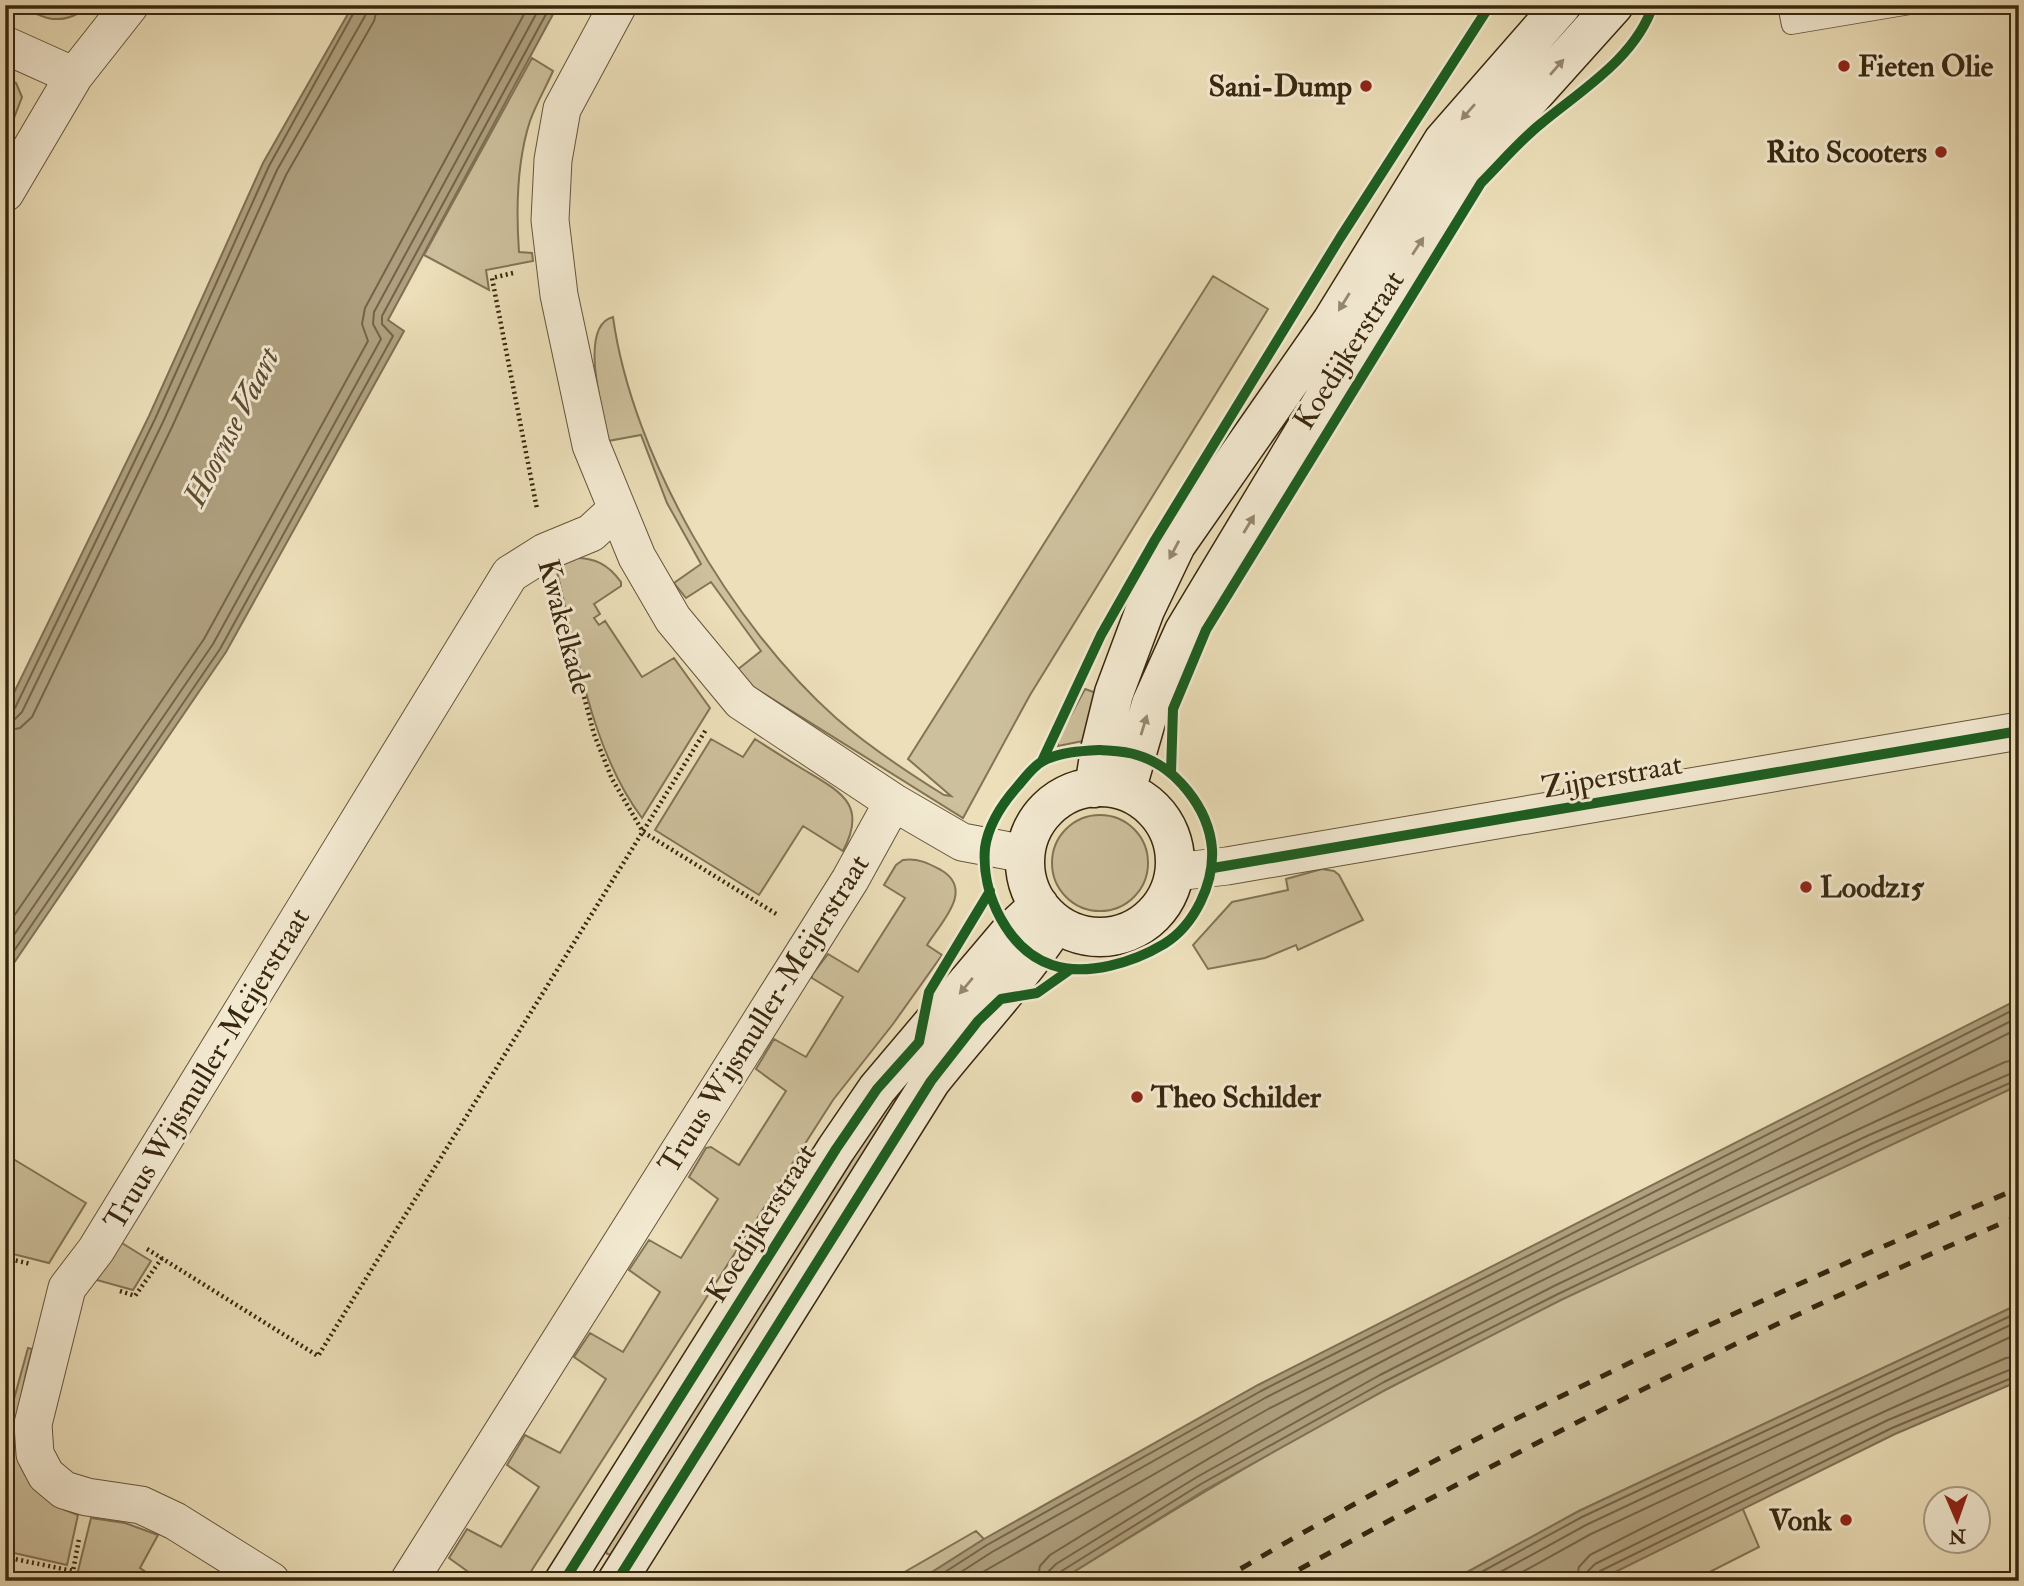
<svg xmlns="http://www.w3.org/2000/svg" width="2024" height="1586" font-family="'IM FELL Double Pica',serif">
<rect width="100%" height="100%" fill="#ecdfb9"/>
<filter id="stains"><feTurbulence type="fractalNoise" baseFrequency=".00286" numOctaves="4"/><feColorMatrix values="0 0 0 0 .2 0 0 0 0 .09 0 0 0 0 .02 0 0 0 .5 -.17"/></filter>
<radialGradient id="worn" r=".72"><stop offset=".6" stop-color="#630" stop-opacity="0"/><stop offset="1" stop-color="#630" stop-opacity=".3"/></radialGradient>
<path fill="#cdc09c" stroke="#827456" stroke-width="2" d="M18,5H64L75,15C53,25 38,15 18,5Z
M532,58L553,71C546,87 536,104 530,121C517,161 516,210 519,252L532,253L533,261L486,270L489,290L424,255Z
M5,76L16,83L22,97L14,118L5,114Z
M1213,276L1268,309L1030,695L963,818L742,680L737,670L761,651L711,582L686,598L674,583L701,564L667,503L641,435L608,441C604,415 577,326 613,317C632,456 732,626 836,718C869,747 907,772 944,795L951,796L908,759Z
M572,558C594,557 608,564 621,582V586L594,604L600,614L594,618L599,625L605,621L642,677L674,658L710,708L642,818C590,749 576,646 555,564Z
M1085,689L1099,694L1088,740L1058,746V739Z
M711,739L743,757L755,739C772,750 789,761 806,771C843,793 867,806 843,851L803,826L759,895L655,830Z
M1052 863a48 48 0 1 1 96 0a48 48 0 1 1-96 0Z
M903,860C918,858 928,863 941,870C975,890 941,922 927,945L942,955L893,1024L833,1100L530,1573L524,1581H481L449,1558L467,1529L501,1547L539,1487L507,1465L525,1435L560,1453L606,1379L574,1357L590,1333L623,1352L660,1292L629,1270L649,1240L681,1258L718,1199L689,1177L706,1148L711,1147L739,1165L786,1091L756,1069L774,1039L806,1057L843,997L812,978V975L828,954L858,972L905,898L884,885L896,865Z
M1322,869L1334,871L1339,875L1363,920L1298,950L1296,945L1265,958L1208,969L1193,945L1232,902L1288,890L1286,879Z
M2019,1085V1304L1579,1511L1451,1581H1059C1167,1514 1275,1448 1387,1389C1593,1279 1806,1181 2019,1085Z
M894,1088L905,1097L612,1555L607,1554L604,1545Z
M5,1154L86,1203L49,1263L5,1252Z
M117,1240L151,1261L133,1290L93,1279Z
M28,1348L32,1349C15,1413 0,1490 78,1515L67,1565L5,1551V1511L10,1496L5,1489V1432Z
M1742,1507L1759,1547L1692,1581H1597Z
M91,1518L125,1523L158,1535L140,1568L159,1581H99L77,1575Z
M976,1531L984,1539L918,1581H889Z"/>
<path fill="#afa07f" stroke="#7f7052" stroke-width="2" d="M353,5H558L388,320L404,331L226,652L5,976V711L149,416L263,163Z
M2019,999V1085L1561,1300L1387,1389L1205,1490L1059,1581H918L984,1539L1258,1385Z
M2019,1304V1381L1895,1434L1597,1581H1451L1579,1511Z"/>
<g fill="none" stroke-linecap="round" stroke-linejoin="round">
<path stroke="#746447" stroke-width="2" d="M5,712L15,708L155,419L269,166L358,5
M5,721L15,719L22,712L163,422L277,170L365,16L367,5
M5,731L20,728L32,717L172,427L286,175L374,21L378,5
M5,929L204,639L368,341L362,324L365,308L529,5
M5,948L213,644L381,339L373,324L374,312L541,5
M5,964L220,649L393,336L382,324V316L551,5
M931,1581L987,1545L1261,1391L2019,1007
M947,1581L992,1552L1265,1398L2019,1017
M967,1581L1270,1408L2019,1028
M1037,1581L1040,1566L1050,1555C1157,1489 1265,1423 1377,1364C1583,1257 1794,1158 2005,1062L2019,1059
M1047,1581L1049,1571L1056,1564L1197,1477L1380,1375L1554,1286L1867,1136L2019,1070
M1056,1581L1060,1572L1201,1484L1384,1382L1558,1294L1871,1144L2019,1079
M1465,1581L1582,1517L2019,1312
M1484,1581L1586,1525L2019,1321
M1506,1581L1591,1534L2019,1333
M1576,1581L1579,1567L1590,1555C1727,1484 1865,1418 2006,1358L2019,1356
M1587,1581L1588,1571L1595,1564L1888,1420L2019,1366
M1596,1581L1600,1571L1892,1428L2019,1375"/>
<g stroke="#65553a" stroke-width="20">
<path id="lane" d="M1787,5L1791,25L1910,5"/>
</g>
<g stroke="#65553a" stroke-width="39">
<path id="street" d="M618,5L562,109L553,160L550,220L559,295L591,445L637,557L673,619L741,701L893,802L962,842L1025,854
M5,45L74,76
M5,193L74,76L130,5
M1175,872L1227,866L2019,731
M271,1581L175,1521L141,1505L87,1497L64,1490L46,1475L35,1454L33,1424L67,1288L96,1250L510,574L545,552L591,533L617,509
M409,1581L850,880L893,802"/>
</g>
<g stroke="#38270f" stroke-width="41">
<path id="secondary" d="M1025 862a75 75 0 1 1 150 0a75 75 0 1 1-150 0Z
M1094,788L1100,750L1114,693L1145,610L1176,545L1332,321L1443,141L1562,5
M1126,791L1151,704L1184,631L1380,306L1470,165L1614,5
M564,1581L836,1149L877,1089L1009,933L1039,905
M617,1581L931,1081C973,1028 1019,980 1056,924"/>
</g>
<path stroke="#38270f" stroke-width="4.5" stroke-dasharray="2 3.5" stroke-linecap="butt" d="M513,273L492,278L537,509
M557,596L594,734L612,779L643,832L778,915
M147,1249L318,1356L707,728
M5,1258L31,1264
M120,1291L135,1296L162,1258
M5,1557L73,1571L79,1539"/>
<use href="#lane" stroke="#f3ead2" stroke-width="18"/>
<use href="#street" stroke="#f3ead2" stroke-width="37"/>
<use href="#secondary" stroke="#f3ead2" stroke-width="38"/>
<path stroke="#38270f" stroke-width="5" stroke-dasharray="12 12" stroke-linecap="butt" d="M1220,1581C1475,1429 1746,1304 2019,1188
M1278,1581C1520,1448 1765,1323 2019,1216"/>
<g stroke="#f3ead2" stroke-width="15">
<path id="cycleway" d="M1100,750C1111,751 1125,751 1137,755C1175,766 1209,808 1212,849C1214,883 1195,925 1164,944C1134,962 1087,977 1052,965C1008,950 981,894 985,848C988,826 1002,804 1017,787C1024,779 1033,766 1043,761C1060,752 1081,751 1100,750Z
M1042,761L1101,635L1155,540L1340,238L1490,5
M1171,772L1173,709L1206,630L1481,183C1502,162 1521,139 1543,122C1583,89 1636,57 1653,5
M1213,868L2019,731
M564,1581L836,1149L877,1089L919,1042L929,992L990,891
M617,1581L931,1081L978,1021L1001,999L1037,993L1071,969"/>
</g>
<use href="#cycleway" stroke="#1b5e20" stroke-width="10"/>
</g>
<defs><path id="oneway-solid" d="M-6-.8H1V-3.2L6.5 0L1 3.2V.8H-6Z" transform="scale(1.75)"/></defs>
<g fill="#968870">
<use href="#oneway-solid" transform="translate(1557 67) rotate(-49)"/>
<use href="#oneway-solid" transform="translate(1468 112) rotate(131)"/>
<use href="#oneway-solid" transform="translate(1418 246) rotate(-57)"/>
<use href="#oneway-solid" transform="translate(1344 302) rotate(122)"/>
<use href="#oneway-solid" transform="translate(1249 524) rotate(-59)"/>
<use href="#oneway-solid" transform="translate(1174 550) rotate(118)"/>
<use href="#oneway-solid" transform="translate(1144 725) rotate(-73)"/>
<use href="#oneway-solid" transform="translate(966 986) rotate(130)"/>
</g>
<g fill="#8f2418" stroke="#f3ead2" stroke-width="2.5">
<circle cx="1844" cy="66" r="7"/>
<circle cx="1366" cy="86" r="7"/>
<circle cx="1941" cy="152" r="7"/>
<circle cx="1806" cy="887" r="7"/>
<circle cx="1137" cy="1097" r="7"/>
<circle cx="1846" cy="1520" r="7"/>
</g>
<g text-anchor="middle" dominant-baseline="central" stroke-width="6" stroke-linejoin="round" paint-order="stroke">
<g font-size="30" font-weight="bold" fill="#38270f" stroke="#f3ead2" text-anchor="start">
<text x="1858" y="66">Fieten Olie</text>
<text x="1352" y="86" text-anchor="end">Sani-Dump</text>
<text x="1927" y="152" text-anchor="end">Rito Scooters</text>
<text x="1820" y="887">Loodz15</text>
<text x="1151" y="1097">Theo Schilder</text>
<text x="1832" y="1520" text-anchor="end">Vonk</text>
</g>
<g font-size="30" fill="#38270f" stroke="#f3ead2">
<text transform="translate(1349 350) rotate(-58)">Koedijkerstraat</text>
<text transform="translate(565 627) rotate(75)">Kwakelkade</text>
<text transform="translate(1612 776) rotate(-10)">Zijperstraat</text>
<text transform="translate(764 1014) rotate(-58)">Truus Wijsmuller-Meijerstraat</text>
<text transform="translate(207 1069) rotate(-59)">Truus Wijsmuller-Meijerstraat</text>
<text transform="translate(761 1223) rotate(-58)">Koedijkerstraat</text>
</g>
<g font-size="32" font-style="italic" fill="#5c4b31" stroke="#f3ead2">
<text transform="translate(232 427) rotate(-63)">Hoornse Vaart</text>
</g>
</g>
<rect width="2024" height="1586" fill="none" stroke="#ecdfb9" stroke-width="28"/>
<rect x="7" y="7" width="2010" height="1572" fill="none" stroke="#38270f" stroke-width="3.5"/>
<rect x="14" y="14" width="1996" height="1558" fill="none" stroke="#38270f" stroke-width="2"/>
<g transform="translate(1957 1520) rotate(178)"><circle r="33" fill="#f3ead2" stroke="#a89c84" stroke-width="2"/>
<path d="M0-5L12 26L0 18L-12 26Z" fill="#8f2418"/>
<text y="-10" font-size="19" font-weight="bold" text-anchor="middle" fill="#38270f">N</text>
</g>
<rect width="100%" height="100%" filter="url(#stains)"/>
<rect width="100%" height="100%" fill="url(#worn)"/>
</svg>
